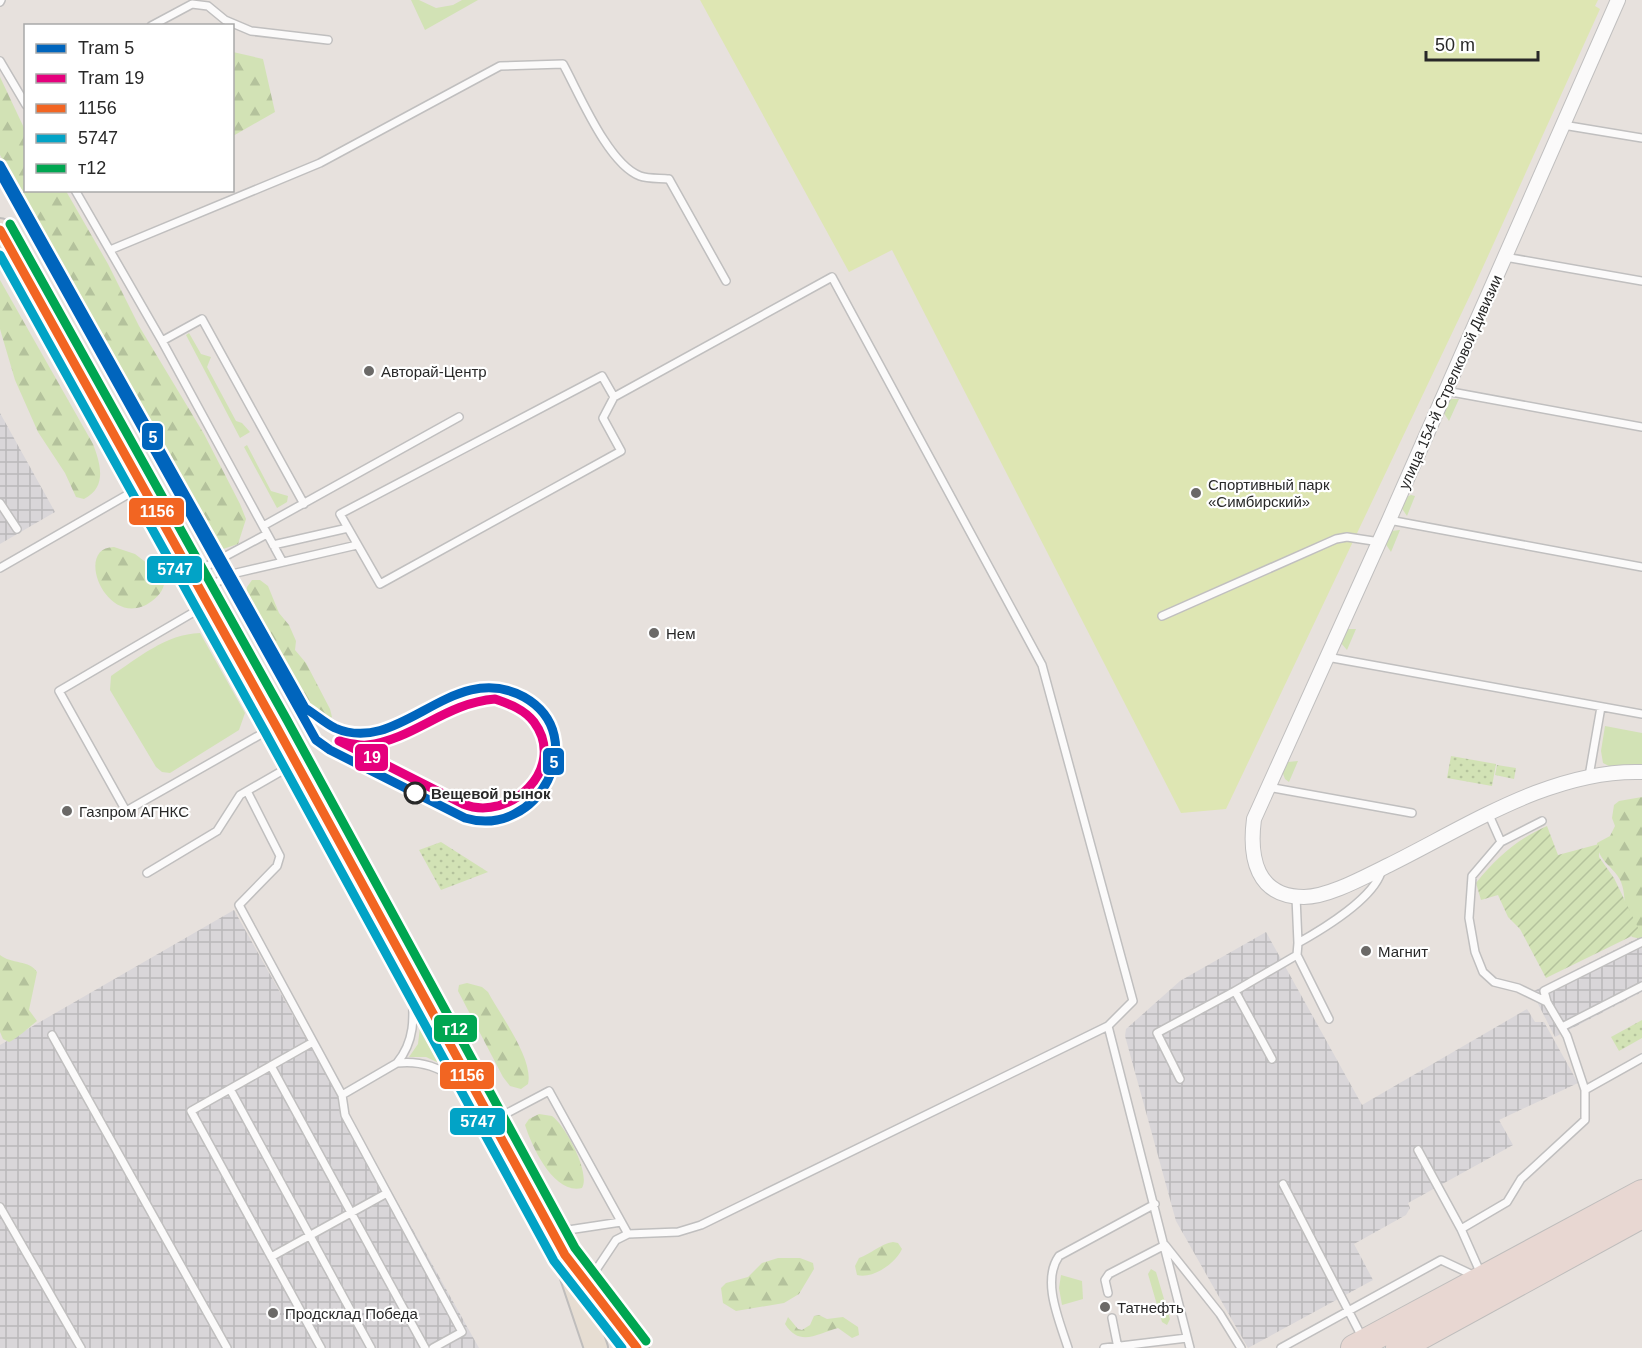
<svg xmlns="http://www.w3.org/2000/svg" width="1642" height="1348" font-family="Arial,sans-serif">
<defs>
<pattern id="industrial-grid" width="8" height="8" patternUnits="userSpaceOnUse" patternTransform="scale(1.5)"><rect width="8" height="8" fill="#d9d6d9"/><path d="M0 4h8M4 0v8" fill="none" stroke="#bab8ba"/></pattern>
<pattern id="forest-firs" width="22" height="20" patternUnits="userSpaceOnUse" patternTransform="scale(1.5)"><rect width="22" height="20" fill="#d2e2b5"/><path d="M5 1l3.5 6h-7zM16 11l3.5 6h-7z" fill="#b4c29c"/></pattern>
<pattern id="park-dots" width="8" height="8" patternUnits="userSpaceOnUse" patternTransform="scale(1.5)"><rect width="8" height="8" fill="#d2e2b5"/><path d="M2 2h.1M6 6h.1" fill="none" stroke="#b4c29c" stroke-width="1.8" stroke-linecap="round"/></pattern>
<pattern id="garden-furrows" width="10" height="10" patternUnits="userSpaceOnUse" patternTransform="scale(1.5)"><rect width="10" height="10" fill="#d2e2b5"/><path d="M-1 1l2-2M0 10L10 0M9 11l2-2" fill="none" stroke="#b4c29c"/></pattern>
</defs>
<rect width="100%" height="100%" fill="#e7e1dd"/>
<path fill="url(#industrial-grid)" d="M0,413L55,512L0,544Z
M234,910L479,1348H0V1045Z
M1266,932L1362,1105L1527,1009L1535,1022H1544L1578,1083L1499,1120L1513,1145L1408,1203L1410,1208L1406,1215L1354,1244L1373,1280L1248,1348L1176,1221L1125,1036L1126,1029L1180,981Z
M1642,936V992L1555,1037L1532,992Z"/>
<path fill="#d2e2b5" d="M411,0H419L436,8L453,5L462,0H478L425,30Z
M189,333L201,354L211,357L207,367L236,421L242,423L250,432L240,438L186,335Z
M1451,399H1459L1449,421L1443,412L1447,402Z
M247,445L271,491L288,496L287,502L277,508L244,447Z
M1411,495L1415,496L1407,516L1401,507L1404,498Z
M1400,530L1391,552L1385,543L1391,531Z
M1348,629H1356L1347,650L1340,642L1344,631Z
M200,633L245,713L239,730L170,773L162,772L156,767L110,690L111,676C138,658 166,634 200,633Z
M1605,726L1642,733V766H1609L1603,763L1601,751Z
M1298,761L1289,782L1285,779L1282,771L1288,762Z
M420,1027L439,1063L426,1057H409L418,1044Z
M1151,1269L1156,1272L1170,1319L1167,1325L1162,1322L1148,1274Z
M1061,1275L1082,1281L1083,1299L1062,1305L1059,1288Z"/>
<path fill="url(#forest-firs)" d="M233,52L263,59L275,112L233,136Z
M0,77L25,130L26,190L66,191L108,264L139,326L204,434L240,504L246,519L238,544L223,549L217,547L0,155Z
M0,280L93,444C101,465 107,487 84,499L76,497L65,473L38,432L15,380L0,329Z
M114,547L135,554L165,577C165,588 160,595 152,601C108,634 72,547 114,547Z
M252,580H260L268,586L279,613L289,625L296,641L295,650L306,663L330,709L332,717L327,720C293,704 264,631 246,597L247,587Z
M1642,797V939L1632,937C1621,919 1628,900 1621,882C1615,867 1598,862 1597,843L1610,836L1615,826L1612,818L1614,805L1619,801Z
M0,955C11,964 30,960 37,972L29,1010L37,1021C31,1026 15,1040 9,1042L3,1039L0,1032Z
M467,983L482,987L488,992C500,1015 534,1059 528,1084L521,1089L510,1086L503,1077L458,991L459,985Z
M539,1114L552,1116C565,1125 591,1173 582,1188C554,1195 532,1147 525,1125L529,1119Z
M893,1242L898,1243L902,1249C895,1264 873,1279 857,1275L855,1266L859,1258C871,1254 880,1244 893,1242Z
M778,1258H800L813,1263L814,1269L799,1294L784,1303L736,1311L723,1303L721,1288L726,1283L748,1277L762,1263Z
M819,1315L827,1319L843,1317L858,1327L859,1335L852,1338L838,1328C818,1333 800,1348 785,1324L788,1317L798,1329L802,1330L810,1325L814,1316Z"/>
<path fill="url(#park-dots)" d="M1451,756L1496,764L1492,786L1447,778Z
M1497,765L1516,768L1514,779L1495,775Z
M441,842L488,872L441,890L419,850Z
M1642,1020V1038L1619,1051L1611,1037Z"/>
<path fill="url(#garden-furrows)" d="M1547,826L1558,855L1599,844V857L1614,878L1640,932L1546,978L1520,929L1508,917L1498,895L1481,900L1476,883C1497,857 1516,840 1547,826Z"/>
<path fill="#dee6b3" d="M700,0H1598L1595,6L1600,9L1473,289L1226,809L1181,813L892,250L849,272Z"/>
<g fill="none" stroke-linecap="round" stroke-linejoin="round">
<g stroke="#c0bfbf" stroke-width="10">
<path id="lane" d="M0,2L1,0
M151,26L192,4L208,6L225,20L251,31L328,40
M0,61L26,105
M1563,125L1642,138
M75,190L162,341L282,561
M110,250L320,163L500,66L563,64C579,93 608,164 640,176C648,179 660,178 669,179L726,281
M1505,257L1642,281
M162,341L202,319L304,504
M1446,391L1642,427
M614,397L603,418L621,451L380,584L340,514L602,376L614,397L832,277L1042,665L1133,1001L1108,1026L1190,1348
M0,503L17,529
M1389,520L1642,567
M263,526L459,417
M273,545L348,528
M0,568L139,488
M196,572L267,534
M203,590L232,574L357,545
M206,605L59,691L126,811L272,728
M1162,616L1336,539L1347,537L1380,542
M1327,657L1642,714
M1589,776L1601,707
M1268,787L1412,813
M247,791L280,856L277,866L239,905L342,1095
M1489,815L1501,842L1472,876L1469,918L1475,952L1483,972L1494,982L1518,988L1547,1002
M1501,842L1542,821
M147,873L217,831L240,795L294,764
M1296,897L1298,943
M412,990C414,1018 415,1041 397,1063L342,1095L345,1115L462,1332L433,1348
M1329,1019L1297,955L1298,943C1323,929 1376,897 1382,869
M1562,1027L1642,986
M52,1035L227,1348
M313,1042L191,1111L321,1348
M1272,1059L1235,991L1297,955
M397,1063C422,1060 440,1068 461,1082
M271,1066L425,1348
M1180,1079L1157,1033L1235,991
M230,1089L371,1348
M1585,1090L1567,1036L1547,1002L1544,991L1642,942
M494,1120L549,1091L628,1234
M1418,1150L1461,1229
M1283,1184L1363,1339
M0,1207L81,1348
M555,1232L621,1222
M271,1257L387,1193
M1481,1274L1461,1229L1507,1202L1521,1179L1585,1120V1090L1642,1058
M590,1279L616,1240L628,1234L678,1232L701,1225L1108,1026
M1108,1293L1105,1280L1109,1274L1165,1245L1220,1314L1241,1348
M1112,1318L1118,1348
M1068,1348C1060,1322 1041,1281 1059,1256L1155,1204
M1104,1348L1187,1338
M1281,1348L1441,1260L1475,1276"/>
</g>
<g stroke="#c0bfbf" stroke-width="16">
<path id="street" d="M1618,0L1389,520L1254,819C1249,857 1256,897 1304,897C1329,897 1366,876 1389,865C1466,827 1552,769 1642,772"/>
</g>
<g stroke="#bfbdbc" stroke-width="26">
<path id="primary" d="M0,230L276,726L565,1255L637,1348
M570,1271L596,1348"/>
</g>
<g stroke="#bfbdbc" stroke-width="28">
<path id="highway" d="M1354,1348L1642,1193
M1399,1348L1642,1215"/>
</g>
<use href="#lane" stroke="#fbfafa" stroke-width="7"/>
<use href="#street" stroke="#fbfafa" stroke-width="14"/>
<use href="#primary" stroke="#e6ddd2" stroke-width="22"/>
<use href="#highway" stroke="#e8d7d2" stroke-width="26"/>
<g stroke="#fff" stroke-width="14">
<path id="bus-1" d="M0,230L276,726L565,1255L637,1348"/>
</g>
<g stroke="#fff" stroke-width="14">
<path id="bus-2" d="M0,255L265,732L554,1261L622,1348"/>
</g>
<g stroke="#fff" stroke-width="14">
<path id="bus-3" d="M10,224L287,720L575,1248L646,1341"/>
</g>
<use href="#bus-1" stroke="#f26522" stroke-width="9"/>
<use href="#bus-2" stroke="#02a3c6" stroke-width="9"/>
<use href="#bus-3" stroke="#00a651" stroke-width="9"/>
<g stroke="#fff" stroke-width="14">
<path id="tram-1" d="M0,165L305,708C315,714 325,723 335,728C401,757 452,658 524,697C593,736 538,840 465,818L330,750L316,740L0,173"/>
</g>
<g stroke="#fff" stroke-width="14">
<path id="tram-2" d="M495,699C509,704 524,709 534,722C568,768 510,823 463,804L339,741C348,743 359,746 367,745C415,739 445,703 495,699Z"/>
</g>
<use href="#tram-1" stroke="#0065bd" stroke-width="9"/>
<use href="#tram-2" stroke="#e5007d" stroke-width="9"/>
</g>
<g fill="#6b6967" stroke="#fff" stroke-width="2">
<circle cx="369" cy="371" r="6"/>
<circle cx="1196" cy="493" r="6"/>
<circle cx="654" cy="633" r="6"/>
<circle cx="67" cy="811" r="6"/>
<circle cx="1366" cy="951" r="6"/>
<circle cx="1105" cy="1307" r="6"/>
<circle cx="273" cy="1313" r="6"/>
</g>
<circle fill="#fff" stroke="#282828" stroke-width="3" cx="415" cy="793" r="10"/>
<g text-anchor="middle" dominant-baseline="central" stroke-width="4.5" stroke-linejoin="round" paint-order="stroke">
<g font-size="15" fill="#282828" stroke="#fff" text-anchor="start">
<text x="381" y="371">Авторай-Центр</text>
<text x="1208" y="484">Спортивный парк<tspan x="1208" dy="17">«Симбирский»</tspan></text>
<text x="666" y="633">Нем</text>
<text x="79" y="811">Газпром АГНКС</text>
<text x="1378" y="951">Магнит</text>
<text x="1117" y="1307">Татнефть</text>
<text x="285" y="1313">Продсклад Победа</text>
</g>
<g font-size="15" fill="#282828" stroke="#fff">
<text transform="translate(1450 382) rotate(-66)">улица 154-й Стрелковой Дивизии</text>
</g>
<g font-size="15" font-weight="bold" fill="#282828" stroke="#fff" text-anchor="start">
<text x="431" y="793">Вещевой рынок</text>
</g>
</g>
<g stroke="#fff" stroke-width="2">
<rect x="141" y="422" width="23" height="29" rx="6" fill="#0065bd"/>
<rect x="128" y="497" width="57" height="29" rx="6" fill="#f26522"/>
<rect x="146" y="555" width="57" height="29" rx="6" fill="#02a3c6"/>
<rect x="354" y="743" width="35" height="29" rx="6" fill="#e5007d"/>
<rect x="542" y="747" width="23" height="29" rx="6" fill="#0065bd"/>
<rect x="433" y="1014" width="45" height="29" rx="6" fill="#00a651"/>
<rect x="439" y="1061" width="56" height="29" rx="6" fill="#f26522"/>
<rect x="449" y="1107" width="57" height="29" rx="6" fill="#02a3c6"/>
</g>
<g font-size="16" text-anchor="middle" font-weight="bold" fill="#fff">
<text x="153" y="443">5</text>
<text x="157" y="517">1156</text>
<text x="175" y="575">5747</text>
<text x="372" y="763">19</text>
<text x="554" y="768">5</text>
<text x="455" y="1035">т12</text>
<text x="467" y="1081">1156</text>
<text x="478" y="1127">5747</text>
</g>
<rect x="24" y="24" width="210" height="168" fill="#ffffff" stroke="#a9a9a9" stroke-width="1.5"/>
<rect x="36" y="44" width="30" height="9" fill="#0065bd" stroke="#a9a9a9" stroke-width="1.5"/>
<text x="78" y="54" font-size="18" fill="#282828">Tram 5</text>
<rect x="36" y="74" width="30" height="9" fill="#e5007d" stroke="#a9a9a9" stroke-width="1.5"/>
<text x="78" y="84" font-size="18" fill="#282828">Tram 19</text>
<rect x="36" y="104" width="30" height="9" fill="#f26522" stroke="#a9a9a9" stroke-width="1.5"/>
<text x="78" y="114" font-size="18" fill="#282828">1156</text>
<rect x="36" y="134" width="30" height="9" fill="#02a3c6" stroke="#a9a9a9" stroke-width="1.5"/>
<text x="78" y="144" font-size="18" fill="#282828">5747</text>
<rect x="36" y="164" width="30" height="9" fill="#00a651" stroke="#a9a9a9" stroke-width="1.5"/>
<text x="78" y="174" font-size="18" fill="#282828">т12</text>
<path d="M1426 51v9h112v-9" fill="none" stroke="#282828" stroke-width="3"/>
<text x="1435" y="51" font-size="18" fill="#282828" stroke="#ffffff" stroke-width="4.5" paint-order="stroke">50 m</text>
</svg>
